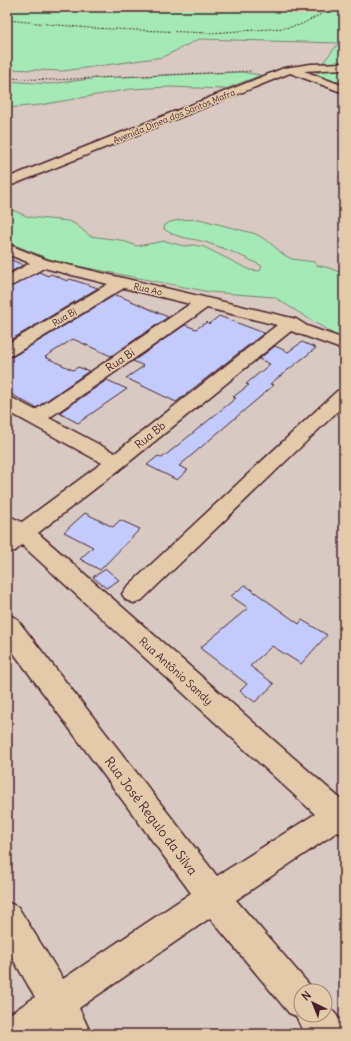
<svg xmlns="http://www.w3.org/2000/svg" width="351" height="1041" font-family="Delius,sans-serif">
<rect width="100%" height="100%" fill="#d8cac3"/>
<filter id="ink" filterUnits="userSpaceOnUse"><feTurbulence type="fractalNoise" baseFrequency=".025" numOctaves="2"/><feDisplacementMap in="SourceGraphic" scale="8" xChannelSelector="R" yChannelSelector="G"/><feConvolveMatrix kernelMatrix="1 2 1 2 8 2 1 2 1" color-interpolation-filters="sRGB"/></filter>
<g filter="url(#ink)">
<path fill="#a5eab6" stroke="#788470" d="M7,7H344V64L320,66L339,43L199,39L163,57L63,71L7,69Z
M329,69L344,70V82L326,81L311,75Z
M241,72L261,75L225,89L170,87L131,89L40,105L7,108V81L49,84L99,78Z
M7,208L29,217L68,221L75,224L90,236L120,240L137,246L165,241L184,246L194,245L204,247L250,270L260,271L262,266C245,257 227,249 208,243C194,238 177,239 164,229L165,225L170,222L179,220L199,219L256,234L269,242L284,255L292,259L314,262L316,265L329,268L344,274V337L335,335L274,297L210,292L57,262L7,242Z"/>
<path fill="#c2cbfc" stroke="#4a1f2b" d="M7,258L23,265L7,274Z
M39,272L48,276L51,274L67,281L70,279L98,288L7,342V288Z
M115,295L122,297L168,317L111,356L73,339L45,357L73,370L78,367L89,371L36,408L7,392V357L14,356Z
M219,316L264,333L176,402L126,378L144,366L133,361L185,325L196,329L207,322L209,324Z
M302,342L316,348L270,384L274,385L179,466L188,470L177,480L147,465L158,456L162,458L236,398L233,397L249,385L246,384L270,364L259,359L275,346L288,352Z
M107,380L127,389L78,423L59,413Z
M85,513L113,527L120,520L140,529L100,570L80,559L93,547L64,532Z
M106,569L119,580L106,588L93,577Z
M245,585L299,624L302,620L327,635L301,664L272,646L250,666L274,684L255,702L240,691L247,684L200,648L248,608L231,596Z"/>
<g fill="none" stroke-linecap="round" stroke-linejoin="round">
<g stroke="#4a1f2b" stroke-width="3">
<path id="minor" d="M344,63V69L304,71L344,86V93L290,73L7,187V178L284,68L311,64Z
M7,244L47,260L296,319L307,326L344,339V350L291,331L123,467L38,533L344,802V835L337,832L236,900L313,989L314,991H301V1015H325V1003C334,1012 344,1021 344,1034H306L301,1027L296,1016L289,1013L210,918L79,1008L91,1034H55L51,1027L42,1034H7V1016L35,997L7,949V902L18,907L63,979L191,893L7,644V615L16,618L217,876L315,814L22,545L15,551L7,553V515L22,522L102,463L7,411V397L14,399L35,410L190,304L124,288L13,355L7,356V344L108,284L44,268L13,285L7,287V276L30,263L7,254ZM207,308L277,325L115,453L49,418Z
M344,389V405L142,600L134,603L126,600L122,594L126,588L337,391Z"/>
</g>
<path stroke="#4a1f2b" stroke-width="1" stroke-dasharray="2 1.5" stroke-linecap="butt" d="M7,20L89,28L209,33L285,28L300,25L335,7
M7,78L50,80L252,71"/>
<use href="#minor" fill="#e2caab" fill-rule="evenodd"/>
</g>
</g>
<g text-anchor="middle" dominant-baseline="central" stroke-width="3" stroke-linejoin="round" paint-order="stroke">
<g font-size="9" fill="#4a1f2b" stroke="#e2caab">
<text transform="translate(174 116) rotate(-22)">Avenida Dinea dos Santos Mafra</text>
<text transform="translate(148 289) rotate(13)">Rua Ao</text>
<text transform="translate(64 317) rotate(-31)">Rua Bj</text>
</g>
<g font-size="11" fill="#4a1f2b" stroke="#e2caab">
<text transform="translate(120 360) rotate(-34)">Rua Bi</text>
<text transform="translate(150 435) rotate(-39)">Rua Bb</text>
<text transform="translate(176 671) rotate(42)">Rua Antônio Sandy</text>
</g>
<g font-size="13" fill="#4a1f2b" stroke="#e2caab">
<text transform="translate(151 816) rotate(53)">Rua José Regulo da Silva</text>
</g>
</g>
<rect width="351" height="1041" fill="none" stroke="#e2caab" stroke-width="24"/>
<rect x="12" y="12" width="327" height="1017" fill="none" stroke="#4a1f2b" stroke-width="1.5" filter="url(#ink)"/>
<g transform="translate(313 1003) rotate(317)"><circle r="19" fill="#e2caab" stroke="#a58678"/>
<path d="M0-3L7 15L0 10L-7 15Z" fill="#4a1f2b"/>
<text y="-6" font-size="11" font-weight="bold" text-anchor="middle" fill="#4a1f2b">N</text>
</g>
</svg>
